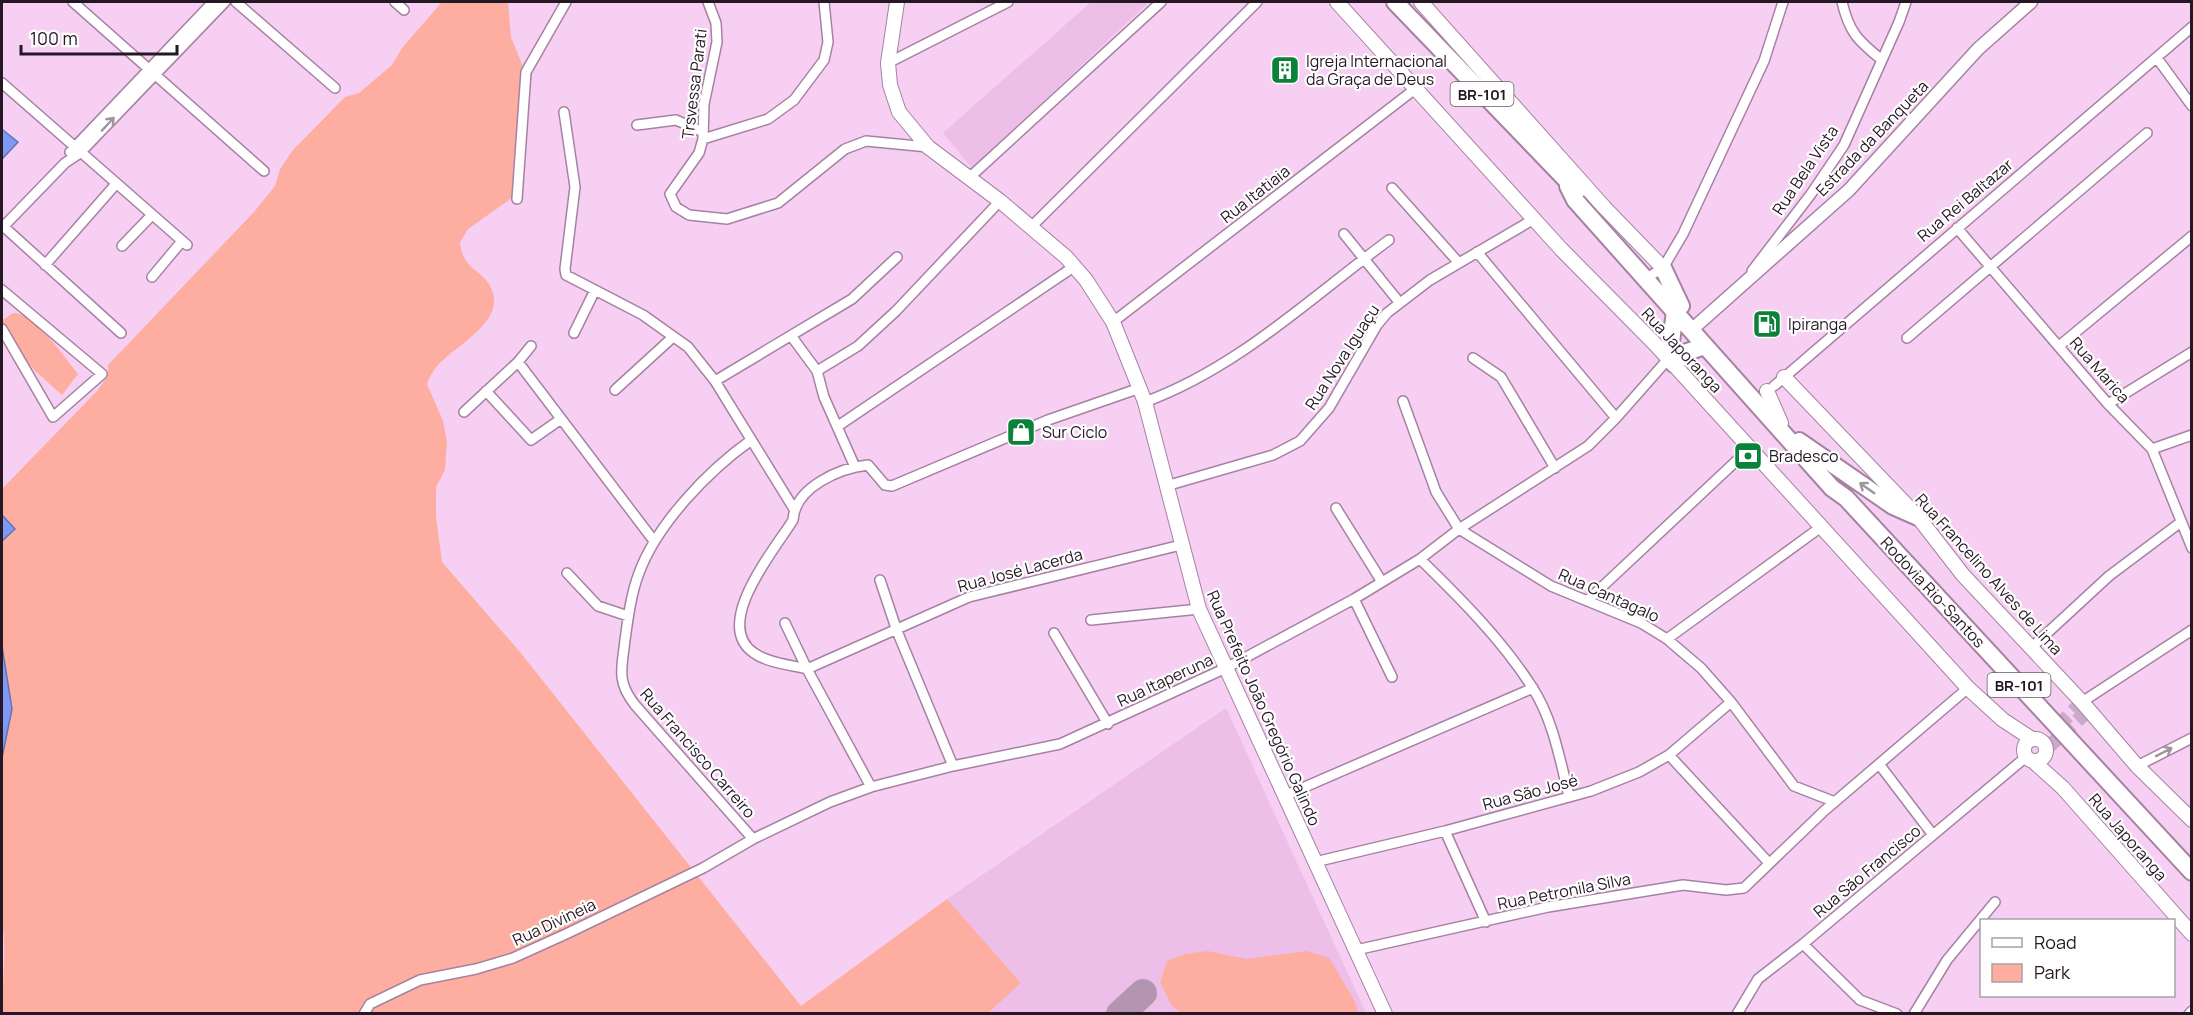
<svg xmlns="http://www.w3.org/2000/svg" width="2193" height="1015" font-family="Manrope,sans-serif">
<rect width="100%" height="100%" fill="#f6cff2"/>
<path fill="#edbfe8" d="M1091,2H1149L972,168L943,133Z
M1226,708L1366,1013H987L1021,983L947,899Z"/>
<path fill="#fdaea0" d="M442,2H508L511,37L523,67L513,197L468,229L460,242C463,272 483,268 492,290C506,326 447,348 433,372C430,375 429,380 427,384L443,421L447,442L445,470L436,487V517L442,562L520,652L801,1006L947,899L1021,983L987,1014L2,1013C2,982 7,951 2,920V758L12,709L2,646V541L15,529L3,519L2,489L97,391L108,376V365L254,212L275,186L280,169L293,150L345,97L359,93L392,65L402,48Z
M13,313C34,312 65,358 78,374L62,395C46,380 0,344 3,320Z
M1208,951L1246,959L1307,951L1329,958L1353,998L1359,1013H1181L1172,1006L1160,982L1167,961L1185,954Z"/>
<path fill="#7e9af5" stroke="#6373b6" stroke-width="1.5" d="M3,130L18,142L2,159V131Z
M2,515L15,529L2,541Z
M2,646L12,709L2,758Z"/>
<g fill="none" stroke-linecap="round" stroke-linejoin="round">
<path stroke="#b495b1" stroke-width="28" d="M1120,1014L1143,993"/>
<path stroke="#ccaac9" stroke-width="14" stroke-dasharray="14 7" stroke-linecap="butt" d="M2058,726L2082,702
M2046,749L2089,710"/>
<g stroke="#a682a2" stroke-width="12">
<path id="minor" d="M73,2L264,171
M236,2L335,88
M395,2L404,10
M708,2L716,23L717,42L704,104L703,139L699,153L670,194L676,207L689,215L727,219L778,203L845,149L866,141L928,147
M1842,2C1849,32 1858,41 1882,60
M2157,58L2192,106
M888,63L1008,2
M2,83L187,245
M564,112L575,187L565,269L566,275L643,315L688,347L715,381L794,509
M637,125L676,120L703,132
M703,139L768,119L794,100L824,60L828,42L824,2
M70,152L213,2
M969,178L1161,2
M1392,188L1459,263
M517,199L526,72L566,2
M3,226L121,333
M1031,227L1257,2
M2,228L65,163L80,153L225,2
M1957,228L2108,404L2152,449L2192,548
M1344,234L1399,302
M122,246L151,216
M1477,252L1616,418
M45,265L116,184
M1752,271L1811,194L1844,145L1899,22L1906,2
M1653,274L1663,268L1683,234L1764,61L1783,2
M152,277L182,241
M2,290L102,374L53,417L2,329
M1113,322L1415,89
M574,333L595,290
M792,337L817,371L824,397L855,467
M1907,338L2147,133
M2059,346L2192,236
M1473,358L1501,377L1555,468
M518,362L654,541
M817,371L858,346L896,311L1000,201
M715,381L852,299L897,257
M1774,386L2192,27
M1140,388L1048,420L892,486L885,485L868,465C840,468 795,487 793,520C776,548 711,624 754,653C768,663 791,665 807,669L969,597L1181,545
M615,390L673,337
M486,391L531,440L561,419
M1403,401L1436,492L1459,529L1551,586L1641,623L1667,639L1701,668L1731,702L1794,786L1835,802
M1145,402C1238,368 1310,298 1389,240
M2108,404L2192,352
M464,412L518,362L531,346
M838,426L1075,266
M750,441C708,471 657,524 639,573C631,594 628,618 625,640C622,668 616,681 635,705L753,839
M2152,449L2192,435
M1166,486L1273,455L1300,441L1329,408L1377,325L1387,313L1430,280L1534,219
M1336,508L1382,582
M1420,559C1460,598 1502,640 1532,687C1553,719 1560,760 1569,796
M567,573L598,606L628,616
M880,580L897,631L953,766
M1354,599L1392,677
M1587,601L1750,448
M1091,620L1199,609
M785,623L807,669L871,787
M1054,633L1108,724
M1667,639L1821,527
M2031,648L2109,576L2181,522
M2082,702L2192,630
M1669,755L1769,863
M1879,764L1933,835
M2137,766L2192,738
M1284,796L1533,688
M1445,831L1486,922
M1315,862L1445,831L1591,791L1639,772L1669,755L1731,702
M1803,944L1860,1000L1897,1014
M1356,950L1548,907L1683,885L1726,890L1744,888L1824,811L1968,688
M364,1014L370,1004L420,980L476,969L513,958L566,934L703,868L753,839L830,802L871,787L953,766L1060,744L1226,668L1354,599L1420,559L1459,529L1588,446L1616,418L1669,358
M1737,1014L1758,979L1803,944L2026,757
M1914,1014L1947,960L1995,902
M2189,1014L2192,1011"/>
</g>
<g stroke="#a682a2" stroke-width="15">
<path id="tertiary" d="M1697,325L1849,190L1978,49L2031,2"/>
</g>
<g stroke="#a682a2" stroke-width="16">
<path id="secondary" d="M897,2L888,63L890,85L899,112L928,147L1000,201L1066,257L1086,280L1113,322L1145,402L1199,609L1385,1014
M1337,2L1561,249L1656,345L1968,688L2003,720L2032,739
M1421,2L1604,207L1663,268
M1784,377L1918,517L1963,575L2082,702L2137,766L2192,820
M1767,391L1781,423
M2024 750a11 11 0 1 1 22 0a11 11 0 1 1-22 0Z
M2033,761L2063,788L2192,934"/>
</g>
<g stroke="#a682a2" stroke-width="20">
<path id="trunk" d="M1395,2L1577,191
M1568,186L1575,200L1832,488L1846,498L2192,872
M1663,268L1681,306
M1669,358L1675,311
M1674,364L1687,352L1705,346
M1799,441L1893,506L1918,517"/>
</g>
<use href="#minor" stroke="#fff" stroke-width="9"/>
<use href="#tertiary" stroke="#fff" stroke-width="12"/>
<use href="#secondary" stroke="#fff" stroke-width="14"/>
<use href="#trunk" stroke="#fff" stroke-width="16"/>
</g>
<defs><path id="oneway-shaft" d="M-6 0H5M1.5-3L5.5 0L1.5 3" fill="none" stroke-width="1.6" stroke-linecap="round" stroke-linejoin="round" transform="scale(1.5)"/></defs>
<g stroke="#9d979c">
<use href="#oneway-shaft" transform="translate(108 124) rotate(-47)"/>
<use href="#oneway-shaft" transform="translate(1867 488) rotate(-145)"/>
<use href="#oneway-shaft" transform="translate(2164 752) rotate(-27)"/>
</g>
<defs>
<g id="building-square" transform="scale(1.5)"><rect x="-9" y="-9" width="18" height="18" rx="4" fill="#0b823a" stroke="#fefefe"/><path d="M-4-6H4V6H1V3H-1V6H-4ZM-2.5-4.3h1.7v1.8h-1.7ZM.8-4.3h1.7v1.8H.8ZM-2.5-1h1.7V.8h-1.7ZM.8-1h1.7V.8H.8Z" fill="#fff"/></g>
<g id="fuel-square" transform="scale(1.5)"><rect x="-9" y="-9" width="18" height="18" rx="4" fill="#0b823a" stroke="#fefefe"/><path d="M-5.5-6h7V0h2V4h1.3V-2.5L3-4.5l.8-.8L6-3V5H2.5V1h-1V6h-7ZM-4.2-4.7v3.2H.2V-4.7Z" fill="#fff"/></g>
<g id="shop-square" transform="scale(1.5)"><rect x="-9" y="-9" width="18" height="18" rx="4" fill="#0b823a" stroke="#fefefe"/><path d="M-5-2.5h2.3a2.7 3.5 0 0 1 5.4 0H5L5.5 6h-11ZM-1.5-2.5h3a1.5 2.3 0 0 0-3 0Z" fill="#fff"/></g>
<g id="bank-square" transform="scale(1.5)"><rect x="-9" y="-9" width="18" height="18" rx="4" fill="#0b823a" stroke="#fefefe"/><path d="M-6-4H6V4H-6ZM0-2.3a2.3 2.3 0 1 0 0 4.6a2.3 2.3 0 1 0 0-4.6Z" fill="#fff"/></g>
</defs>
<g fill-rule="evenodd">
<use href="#building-square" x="1285" y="70"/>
<use href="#fuel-square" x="1767" y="324"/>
<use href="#shop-square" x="1021" y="432"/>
<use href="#bank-square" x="1748" y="456"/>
</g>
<g text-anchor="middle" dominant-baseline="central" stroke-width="4.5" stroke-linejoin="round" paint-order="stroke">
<g fill="#fefefe" stroke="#665c65" stroke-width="1.5">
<rect x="1450.5" y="82" width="63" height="24" rx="4.5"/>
<rect x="1987.5" y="673" width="63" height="24" rx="4.5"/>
</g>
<g font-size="15" font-weight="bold" fill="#251724">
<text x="1482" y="94">BR-101</text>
<text x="2019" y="685">BR-101</text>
</g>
<g font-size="16" fill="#251724" stroke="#fefefe" text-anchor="start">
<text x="1306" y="61">Igreja Internacional<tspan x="1306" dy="18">da Graça de Deus</tspan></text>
<text x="1788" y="324">Ipiranga</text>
<text x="1042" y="432">Sur Ciclo</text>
<text x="1769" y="456">Bradesco</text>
</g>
<g font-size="16" fill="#251724" stroke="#fefefe">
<text transform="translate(694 84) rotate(-83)">Trsvessa Parati</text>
<text transform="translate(1872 138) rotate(-46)">Estrada da Banqueta</text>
<text transform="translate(1805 170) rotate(-56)">Rua Bela Vista</text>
<text transform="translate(1255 194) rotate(-38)">Rua Itatiaia</text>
<text transform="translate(1965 200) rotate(-40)">Rua Rei Baltazar</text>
<text transform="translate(1682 350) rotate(47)">Rua Japoranga</text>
<text transform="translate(1342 357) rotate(-57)">Rua Nova Iguaçu</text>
<text transform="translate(2100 370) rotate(49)">Rua Marica</text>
<text transform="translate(1020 570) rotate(-15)">Rua José Lacerda</text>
<text transform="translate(1989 574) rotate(48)">Rua Francelino Alves de Lima</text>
<text transform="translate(1933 592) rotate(47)">Rodovia Rio-Santos</text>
<text transform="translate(1609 595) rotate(24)">Rua Cantagalo</text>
<text transform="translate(1165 680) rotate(-25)">Rua Itaperuna</text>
<text transform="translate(1264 708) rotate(66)">Rua Prefeito João Gregório Galindo</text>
<text transform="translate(698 753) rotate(49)">Rua Francisco Carreiro</text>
<text transform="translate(1530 792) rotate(-15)">Rua São José</text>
<text transform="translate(2128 837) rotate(49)">Rua Japoranga</text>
<text transform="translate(1867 871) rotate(-40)">Rua São Francisco</text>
<text transform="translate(1564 891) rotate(-11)">Rua Petronila Silva</text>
<text transform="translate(554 922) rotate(-25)">Rua Divineia</text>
</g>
</g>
<rect width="2193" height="1015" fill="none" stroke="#251724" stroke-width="6"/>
<rect x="1980" y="919" width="195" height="78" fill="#fefefe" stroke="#a7a2a7" stroke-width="1.5"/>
<rect x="1992" y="938" width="30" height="9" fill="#ffffff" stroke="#a7a2a7" stroke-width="1.5"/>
<text x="2034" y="949" font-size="18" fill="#251724">Road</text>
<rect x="1992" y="964" width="30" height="18" fill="#fdaea0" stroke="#a7a2a7" stroke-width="1.5"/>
<text x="2034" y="979" font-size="18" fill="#251724">Park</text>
<path d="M21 45v9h156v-9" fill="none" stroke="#251724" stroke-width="3"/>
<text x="30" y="45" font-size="18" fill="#251724" stroke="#fefefe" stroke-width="4.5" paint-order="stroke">100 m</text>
</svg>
